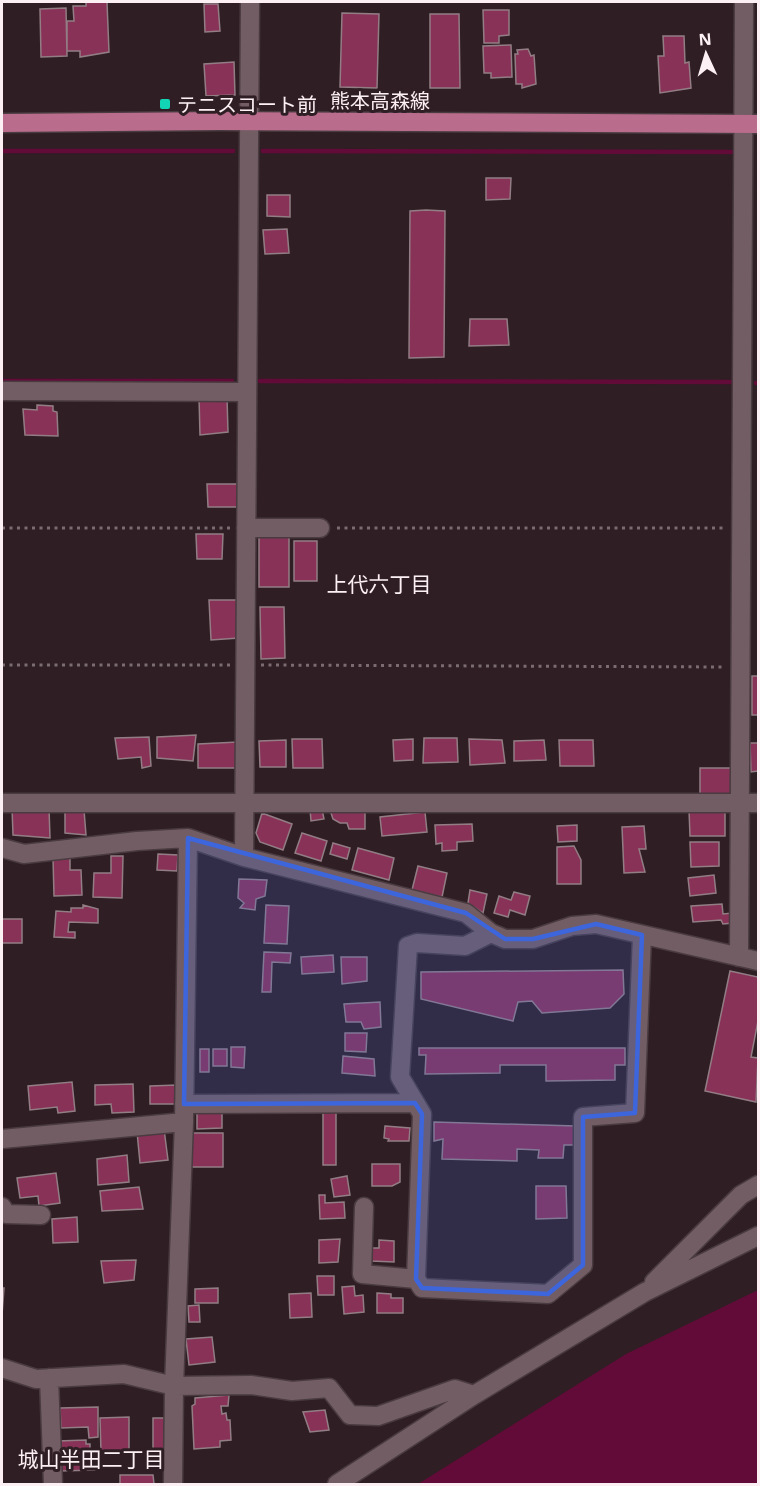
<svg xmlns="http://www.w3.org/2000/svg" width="760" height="1486" font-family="'Open Sans','Noto Sans JP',sans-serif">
<rect width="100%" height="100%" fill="#2f1e24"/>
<path fill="#620b38" d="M758,1290V1484H418L626,1354Z"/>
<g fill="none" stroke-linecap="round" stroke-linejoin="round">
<path stroke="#620b38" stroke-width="4.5" d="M2,151H233
M263,151L731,152
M2,381H232
M260,381L730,382
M756,383H758"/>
</g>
<path fill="#893258" stroke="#927d84" stroke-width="1.5" d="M86,2H107L109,52L80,57V51H67V21H74L73,6H86Z
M204,4H218L220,31L205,32Z
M66,8L67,56L41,57L40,9Z
M483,10H509V35L499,36V43H484Z
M342,13L379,14L377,88L340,87Z
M430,14H459L460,88H430Z
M663,36H684L685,63L689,62L691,88L660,93L658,56H664Z
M511,45L512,77L491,78V73H484L483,46Z
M528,49L531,56L534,55L536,84L522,88V84H516L515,54H518L517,50Z
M234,62L235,95L206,96L204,64Z
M486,178H511L510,199L486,200Z
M267,195H290V217L267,216Z
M426,210L445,211L444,357L409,358L410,211Z
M287,229L289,253L265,254L263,230Z
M470,319H507L509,345L469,346Z
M199,397H227L228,432L200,435Z
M37,405L53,406V411L57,412L58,436L25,435L23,409L37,410Z
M207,484H241V507H208Z
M196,534H223L222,559H197Z
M259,537H289V587H259Z
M294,541H317V581H294Z
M209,600H238L239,638L211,640Z
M260,607H284L285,658L261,659Z
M752,676H758V715H752Z
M196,735L193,761L157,758V737Z
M149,737L151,766L142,768L141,757L118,759L115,738Z
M424,738H457L458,762L423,763Z
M292,739H322L323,768H293Z
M413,739V760L394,761L393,740Z
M469,739L502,740L505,763L470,765Z
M286,740V767H260L259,741Z
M544,740L546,760L514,761V741Z
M559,740H593L594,766H560Z
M238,742L237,768H198V744Z
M750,743H758V771L751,772Z
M700,768H734V798L700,797Z
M12,808H49L50,838L13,835Z
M310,809H322L324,819L311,821Z
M725,809V836H690L689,810Z
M84,810L86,835L65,833V811Z
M330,810L365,811V829H349L347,823H340L333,819Z
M425,812L427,832L382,836L380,817Z
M262,813L292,824L283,850L260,842L256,833Z
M472,824L473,841L457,842V850L442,851V843L436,844L435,825Z
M577,825V841L558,842L557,826Z
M644,826L646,849H639L645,872L624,873L622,827Z
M302,833L327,841L321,861L295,853Z
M690,842H719V866L691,867Z
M333,843L350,848L347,859L330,854Z
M574,846L581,860V884H557V847Z
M358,848L394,858L389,880L352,870Z
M158,854L178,855L177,871L157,870Z
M111,856H123L122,898L93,897L94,873H111Z
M53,858H70V870H81L82,895L54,896Z
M418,866L447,873L442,897L412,890Z
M714,875L716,893L690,896L688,878Z
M239,879L267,880L265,896L256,899L255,910L240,908L244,903L238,898Z
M470,890L487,894L483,913L468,903Z
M514,892L530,896L525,915L510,910L508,917L494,913L499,896L511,900Z
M722,904L723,914L732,913L733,923L723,924L721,920L693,922L691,906Z
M83,905L98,909V923L69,922L68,932H75V938L54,937L56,911L71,912V908H83Z
M266,905L289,906L287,944L264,943Z
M2,919H22V943H2Z
M264,952L291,953L290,963L272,962L271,992H262Z
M333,955L334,972L302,974L301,957Z
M341,957H367V981L342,984Z
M623,970L624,994L610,1008L542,1013L532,1001L518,1002L513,1021L421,999V972Z
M730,971L758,977V1021L751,1057L758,1058L756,1102L705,1091Z
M380,1002L381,1027L364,1029L361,1022H346L344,1004Z
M345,1033H367L366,1052L345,1051Z
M231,1047H245L244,1068L231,1067Z
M419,1048H625V1065H615V1080L546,1081V1065H500V1073L425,1074L426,1055H419Z
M200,1049H209V1072H200Z
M213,1049H227V1066H213Z
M343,1056L374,1059L375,1076L342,1073Z
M72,1082L75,1111L58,1113L57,1107L30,1110L28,1086Z
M133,1084L134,1112L112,1113L111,1104L95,1105V1085Z
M177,1085V1104H150V1086Z
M222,1110V1128L197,1129V1111Z
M323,1110H336V1165H323Z
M434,1122L576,1126V1145H564L563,1158H538L539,1150L517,1149V1161L442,1159L443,1139L434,1141Z
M385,1126L410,1128L409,1141H388L389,1139L384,1138Z
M164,1129L168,1160L140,1163L137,1132Z
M190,1133H223V1167H190Z
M127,1155L129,1182L98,1185L97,1159Z
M372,1164H400V1182L392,1186H372Z
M56,1173L60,1203L39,1206L38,1196L20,1198L17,1178Z
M347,1176L350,1195L334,1197L331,1179Z
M536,1186H566L567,1218L536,1219Z
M139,1187L143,1209L102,1211L100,1191Z
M319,1195H325V1203L344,1202L345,1218L320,1219Z
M77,1217L78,1242L53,1243L52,1219Z
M340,1239L338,1262L319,1263V1240Z
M379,1240L394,1241V1262L371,1261V1248H379Z
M136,1260L134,1280L104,1283L101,1261Z
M317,1276H334V1295H318Z
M354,1286L355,1296L363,1295L364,1312L344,1314L342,1287Z
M2,1288H4L2,1315Z
M218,1288V1303H195V1289Z
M311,1293L312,1317L290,1318L289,1294Z
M377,1293L391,1294V1298H403V1313H377Z
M199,1305L200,1322H189L188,1306Z
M212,1337L215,1362L189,1365L186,1339Z
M229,1395L228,1406H221L222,1414L226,1413L227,1420H230L231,1440L220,1441V1447L194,1449L192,1406L195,1404V1398Z
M98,1407V1437L89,1438L88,1427L61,1428L60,1408Z
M325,1410L329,1430L310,1432L303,1412Z
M129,1417V1451L101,1452L100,1418Z
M153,1418H171V1452H153Z
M86,1440V1444H90V1454H96V1470L59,1471L58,1441Z
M120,1475H153L154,1484H120Z"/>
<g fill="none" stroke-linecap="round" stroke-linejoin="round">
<g stroke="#493b40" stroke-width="21">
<path id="minor" d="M2,391L247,392
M246,528H320
M2,803H758
M2,848L24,854L137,841L188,838L244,857L466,913L491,933L505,939H533L572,926L596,924L758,961
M244,857L250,2
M491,933L465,946L417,943L408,946L400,1077L422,1114L416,1279L422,1288L548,1294L583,1265V1117L635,1113L642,935
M739,957L744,2
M184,1104L415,1103
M2,1139L184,1122
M2,1207L6,1214L41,1215
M364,1207L362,1274L416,1279
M654,1282L741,1195L758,1185
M2,1368L36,1379L124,1374L174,1386L251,1385L292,1391L329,1388L350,1415L378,1416L455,1389L474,1395
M49,1378L53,1484
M173,1484L174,1386L184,1122L188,838
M337,1484L474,1395L645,1292L758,1236"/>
</g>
<g stroke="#493b40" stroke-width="21">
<path id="major" d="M2,123L220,121L758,124"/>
</g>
<path stroke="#7b6c71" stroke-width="3" stroke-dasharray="3 4.5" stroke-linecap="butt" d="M2,528H231
M337,528H726
M2,665H231
M261,665L726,667"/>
<use href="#minor" stroke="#725d64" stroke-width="18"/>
<use href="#major" stroke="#b96c8b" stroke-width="18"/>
</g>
<path fill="#3e66dc" fill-opacity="0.2" stroke="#3e66dc" stroke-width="4.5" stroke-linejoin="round" d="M188,838L466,913L505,939H533L596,924L642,935L635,1113L583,1117V1265L548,1294L422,1288L416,1279L422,1114L415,1103L184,1104Z"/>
<rect fill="#11d5b4" stroke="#2f1e24" stroke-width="2" x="159" y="98" width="12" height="12" rx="3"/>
<g text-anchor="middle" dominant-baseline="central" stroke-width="6" stroke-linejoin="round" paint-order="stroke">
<g font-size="20" fill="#fcf0f4" stroke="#2f1e24">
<text x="380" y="100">熊本高森線</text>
</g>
<g font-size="20" fill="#fcf0f4" stroke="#2f1e24" text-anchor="start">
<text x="177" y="104">テニスコート前</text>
</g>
<g font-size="21" fill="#fcf0f4" stroke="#2f1e24">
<text x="379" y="584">上代六丁目</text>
<text x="91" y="1459">城山半田二丁目</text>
</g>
</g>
<rect width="760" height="1486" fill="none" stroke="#fcf0f4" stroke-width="6"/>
<g transform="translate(706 54) rotate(356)" stroke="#2f1e24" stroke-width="4.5" paint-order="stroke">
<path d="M0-4.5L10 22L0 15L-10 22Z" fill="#fcf0f4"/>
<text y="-9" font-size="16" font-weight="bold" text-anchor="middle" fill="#fcf0f4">N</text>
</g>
</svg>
